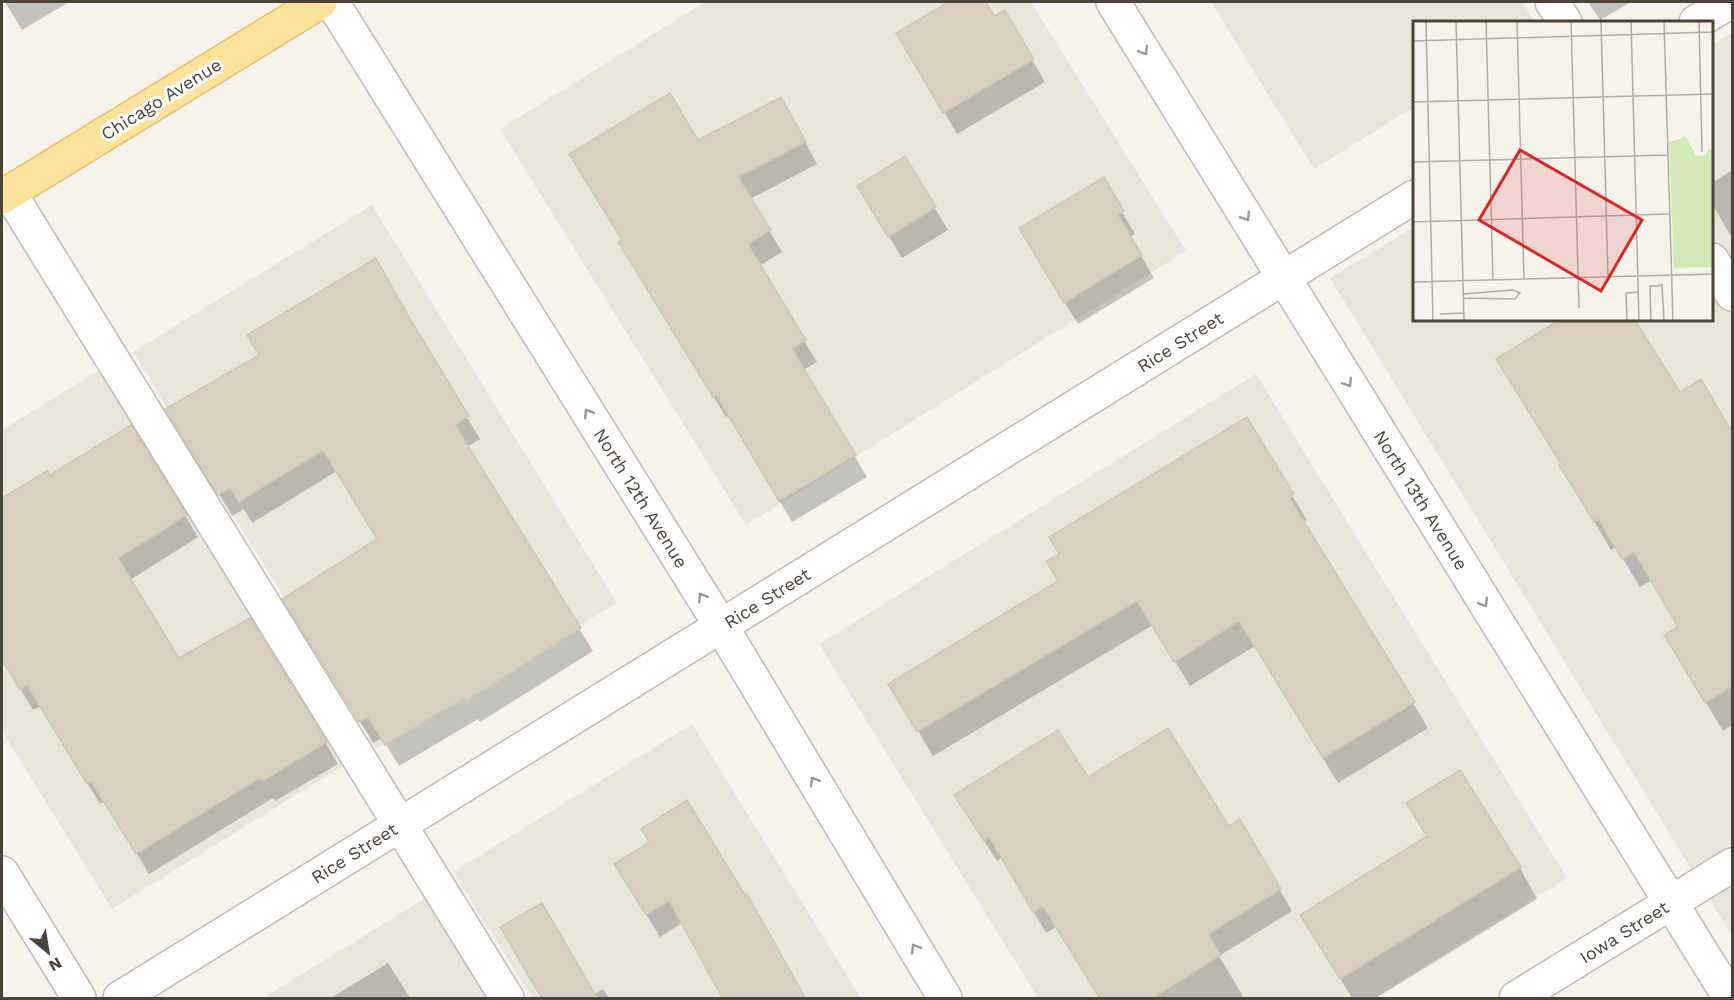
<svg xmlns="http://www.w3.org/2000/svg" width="1734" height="1000" font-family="'Work Sans',sans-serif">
<rect width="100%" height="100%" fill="#f6f3ec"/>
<path fill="#eae5da" d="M705,2H1031L1186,251L746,525L500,129Z
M1211,2H1522L1535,22H1414V107L1314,169Z
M1732,32V936L1330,278L1414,227V320H1712V45Z
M372,205L617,603L377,749L133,352Z
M101,369L346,764L112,909L2,731V430Z
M1256,374L1567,878L1373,998H1038L819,644Z
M692,724L861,998H532L453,872Z
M427,897L490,998H263Z"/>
<path fill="#0003" d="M5,2H69L22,30Z
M951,2H984L994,18L1004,12L1045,82L957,134L898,33Z
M1588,2H1631L1600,20Z
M793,120L817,164L750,199L782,252L759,266L817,362L803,370L867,477L792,522L729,415L726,417L633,264L697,142Z
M904,158L948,230L902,258L872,208Z
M1732,170V238L1712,204V183Z
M1103,180L1135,234L1130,237L1154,278L1078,324L1033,251Z
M1559,320H1634L1679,394L1700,381L1732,435V725L1723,731L1683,664L1680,627L1652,580L1640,587L1616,547L1611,550L1578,494Z
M411,324L480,439L467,447L593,651L480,722L478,719L399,766L382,738L373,743L297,621L379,540L337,471L252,523L244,509L232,516L180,432Z
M1246,420L1307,520L1303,522L1428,728L1338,783L1255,646L1190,686L1153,625L933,756L905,709L1060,582Z
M47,473L49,477L185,516L198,537L130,580L178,660L325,742L338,764L275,801L273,798L149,874L105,801L100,804L41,706L33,710L2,658V500Z
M1087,780L1228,828L1240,821L1292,911L1219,956L1244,998H1101L1057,926L1046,933L1002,858L997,861L969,817Z
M1428,837L1520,868L1537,899L1376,998H1352L1320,946Z
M651,843L682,923L660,937L629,886Z
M388,963L410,998H331Z
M603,989L609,998H544L594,994Z"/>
<path fill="#d8cfc1" stroke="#d3c7b4" stroke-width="1.5" d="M948,2H986L994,16L1005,10L1034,59L943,113L896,33Z
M670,93L698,140L781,97L806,142L738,177L771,230L748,244L806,340L792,349L856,455L779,501L716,395L713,397L618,242L622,240L569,154Z
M905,156L936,207L888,237L857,186Z
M1104,177L1124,211L1118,215L1142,255L1064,303L1019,228Z
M376,258L409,317L469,416L455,425L581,628L466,701L464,698L385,745L368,717L359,722L282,599L377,539L323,450L239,502L230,488L218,495L165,409L259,355L247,335Z
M1559,320H1635L1680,392L1701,379L1732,432V686L1705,703L1664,635L1678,627L1634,552L1622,559L1598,519L1594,522L1559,465L1561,464L1496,359Z
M1247,417L1294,494L1289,497L1415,702L1323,758L1239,621L1174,662L1137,601L917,732L888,684L1058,581L1046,561L1059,554L1049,537Z
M131,425L187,515L118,558L179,658L250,618L327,742L262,781L260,778L136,854L91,781L87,784L27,685L20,690L2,660V498L47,471L50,475Z
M1168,728L1229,826L1240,819L1281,889L1208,934L1221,955L1151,999H1100L1043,906L1033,912L989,837L984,841L954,795L1058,730L1088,777Z
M1460,770L1521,867L1340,979L1300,915L1427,836L1406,803Z
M687,800L745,895L747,894L806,999H723L669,901L646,915L614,864L650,842L641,829Z
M542,903L598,999H542L500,927Z"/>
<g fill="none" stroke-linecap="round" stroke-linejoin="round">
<g stroke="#c2bbae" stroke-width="36">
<path id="minor" d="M332,2L721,626L945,998
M1113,2L1730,998
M1552,2L1565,22
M1696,22L1730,2
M9,192L507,998
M1712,260L1732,294
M2,873L79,998
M120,998L1414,197
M1516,998L1732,865"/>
</g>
<g stroke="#e6c16a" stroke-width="36">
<path id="major" d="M2,197L320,2"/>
</g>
<use href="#minor" stroke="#fff" stroke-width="33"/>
<use href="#major" stroke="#ffe39c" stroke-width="33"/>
</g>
<defs><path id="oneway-chevron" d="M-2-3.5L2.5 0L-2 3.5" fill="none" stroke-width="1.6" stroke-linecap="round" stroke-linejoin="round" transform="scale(1.5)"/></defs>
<g stroke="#9c9892">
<use href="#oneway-chevron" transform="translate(1144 51) rotate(58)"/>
<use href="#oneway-chevron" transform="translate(1246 217) rotate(58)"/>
<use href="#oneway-chevron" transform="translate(1348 383) rotate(58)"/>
<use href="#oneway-chevron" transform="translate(588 413) rotate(-122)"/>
<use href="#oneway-chevron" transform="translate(702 597) rotate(-122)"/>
<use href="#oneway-chevron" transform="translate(1484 603) rotate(58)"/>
<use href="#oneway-chevron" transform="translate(814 781) rotate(-121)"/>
<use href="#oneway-chevron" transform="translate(915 948) rotate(-121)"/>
</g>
<g text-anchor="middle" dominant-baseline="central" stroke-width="6" stroke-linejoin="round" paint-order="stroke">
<g font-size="18" fill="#4b4439" stroke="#fff">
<text transform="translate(161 99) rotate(-32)">Chicago Avenue</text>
<text transform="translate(1180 342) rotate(-32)">Rice Street</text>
<text transform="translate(641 498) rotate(58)">North 12th Avenue</text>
<text transform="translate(1421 500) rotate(58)">North 13th Avenue</text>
<text transform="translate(767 598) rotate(-32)">Rice Street</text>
<text transform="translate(354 853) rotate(-32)">Rice Street</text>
<text transform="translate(1624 932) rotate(-32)">Iowa Street</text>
</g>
</g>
<g transform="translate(1413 21)">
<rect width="300" height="300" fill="#f6f3ec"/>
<path d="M273,116L283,135L294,134L295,129L300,128V246L261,247L256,121Z" fill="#d2eab5"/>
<path fill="none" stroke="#b2ada4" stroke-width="1.5" d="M13,0L20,300M43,0L51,300M73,0L80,259M104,0L111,258M158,0L166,287M188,0L195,256M218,0L226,300M251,0L260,300M286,0L289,131M0,20L300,11M0,81L300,73M0,141L255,134M0,201L256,193M0,261L300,253M244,265L249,264L251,300M50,273L100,269L107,272L102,278L50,277M27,293L51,292M214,300L213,272L225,271M238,300L237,265H244"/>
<path fill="#d62828" fill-opacity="0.15" stroke="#d62828" stroke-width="3" d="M107,129L229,199L188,270L66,199Z"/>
<rect width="300" height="300" fill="none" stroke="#4b4439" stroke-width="3"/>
</g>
<rect width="1734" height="1000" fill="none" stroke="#4b4439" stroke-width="6"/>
<g transform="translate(48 952) rotate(150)" stroke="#ffffff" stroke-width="4.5" paint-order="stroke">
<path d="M0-4.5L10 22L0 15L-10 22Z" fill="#4b4439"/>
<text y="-9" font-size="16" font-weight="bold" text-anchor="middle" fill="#4b4439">N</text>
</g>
</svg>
